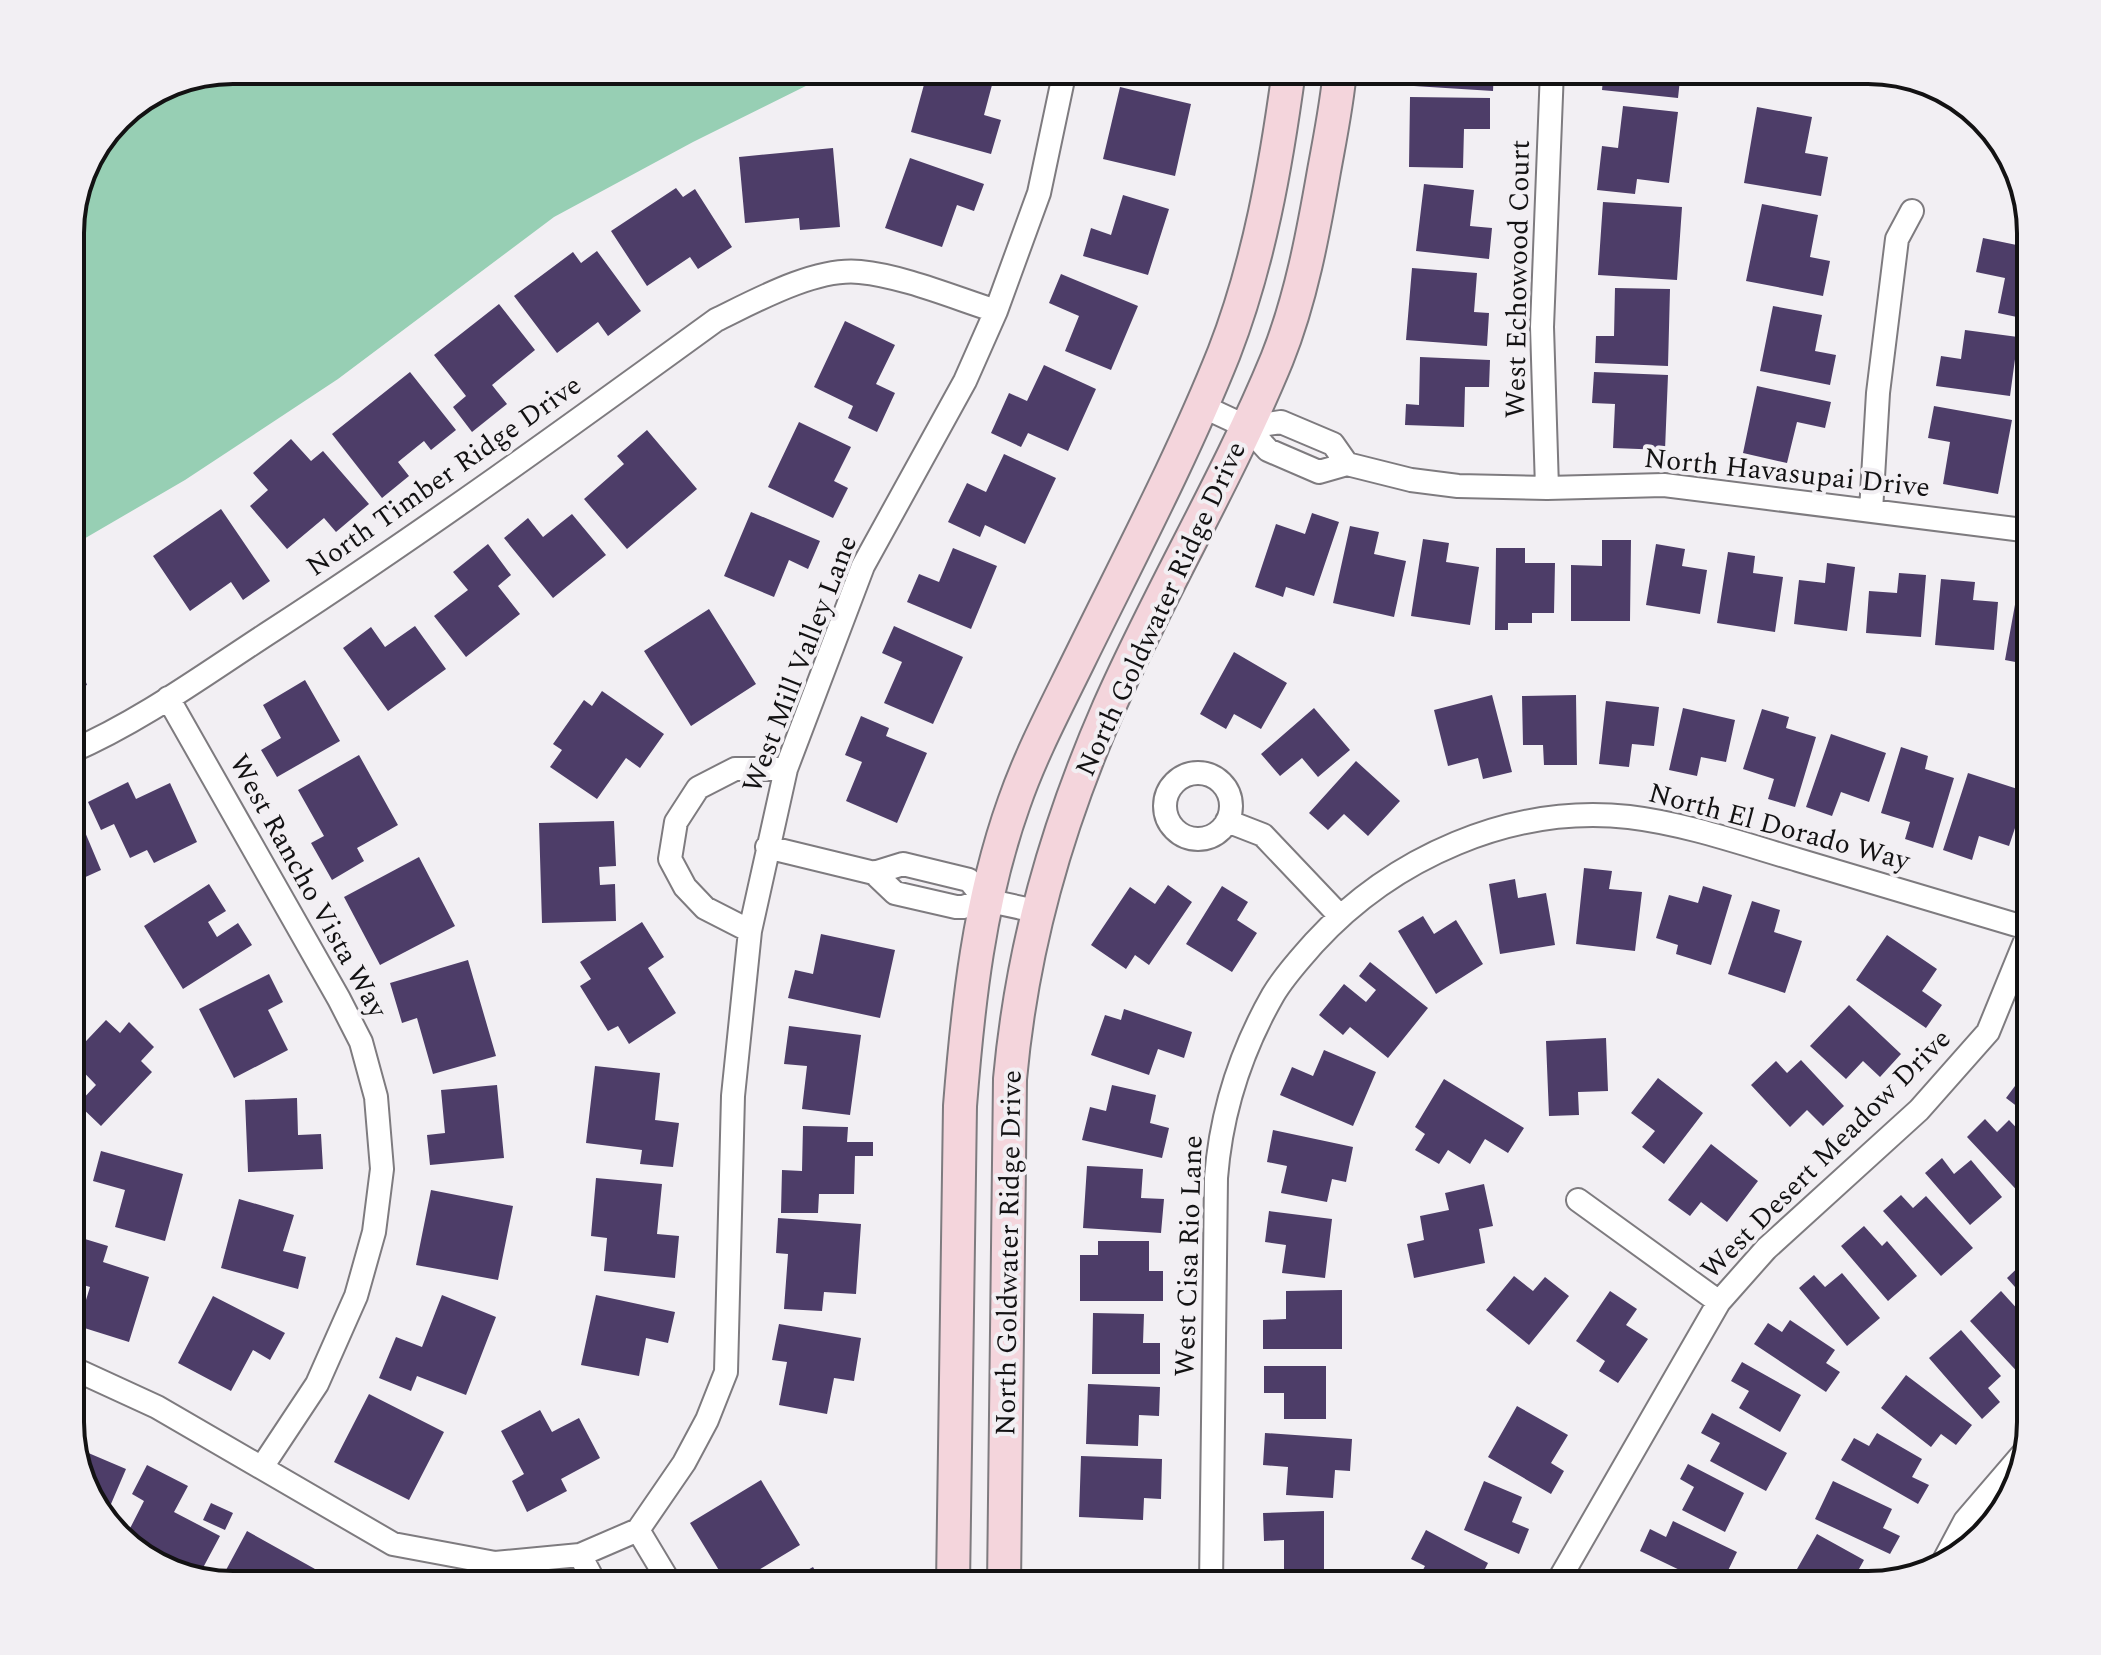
<svg xmlns="http://www.w3.org/2000/svg" width="2101" height="1655" font-family="Spectral,serif">
<rect width="100%" height="100%" fill="#f2eff3"/>
<path fill="#97cfb4" d="M233,70H838L693,142L554,217L338,379L185,480L70,547V222L87,161L125,111L171,82Z"/>
<path fill="#4d3d68" d="M928,70H996L984,115L1001,120L991,154L911,132Z
M1414,70H1494L1493,91L1414,86Z
M1604,70H1681L1678,98L1602,90Z
M1120,87L1191,104L1175,176L1103,159Z
M1410,97L1490,98V129H1464L1463,168L1409,167Z
M1623,106L1678,112L1669,183L1637,179L1635,194L1597,190L1602,146L1618,148Z
M1757,107L1812,117L1805,153L1828,157L1821,196L1744,183Z
M833,148L840,227L800,230L799,218L745,223L739,157Z
M910,158L984,184L974,211L957,205L942,247L885,228Z
M1424,184L1474,190L1470,226L1492,228L1489,259L1416,251Z
M676,188L683,197L695,189L732,247L698,269L690,257L647,286L611,231Z
M1123,195L1169,209L1148,275L1083,256L1091,228L1111,235Z
M1603,202L1682,207L1677,280L1598,275Z
M1762,204L1818,215L1810,257L1830,261L1823,296L1746,281Z
M1983,238L2031,248V320L1998,313L2005,278L1976,272Z
M597,251L641,311L608,336L598,322L557,353L514,296L573,252L581,263Z
M1412,268L1477,273L1474,312L1489,313L1487,346L1406,340Z
M1061,274L1138,306L1111,370L1065,351L1079,316L1049,303Z
M1615,288L1670,289L1668,366L1595,363L1596,336H1614Z
M499,304L535,350L492,385L507,404L472,432L453,407L466,396L434,355Z
M1773,306L1822,315L1815,351L1836,355L1830,385L1760,371Z
M845,321L895,345L876,384L895,393L877,432L848,418L853,406L814,387Z
M1965,330L2018,337L2010,396L1936,386L1941,356L1961,359Z
M1420,357L1490,360L1489,387H1465L1464,427L1405,425L1406,404L1419,405Z
M1044,365L1096,389L1068,451L1028,433L1021,447L991,433L1009,393L1027,401Z
M410,372L456,430L431,450L424,441L398,462L409,476L382,498L332,434Z
M1594,372L1668,375L1665,450L1613,448L1615,404L1592,403Z
M1757,386L1831,402L1825,428L1797,422L1787,463L1743,453Z
M1934,406L2012,420L1998,494L1943,484L1950,442L1928,438Z
M799,422L851,447L834,481L848,488L833,518L768,487Z
M647,430L697,489L627,549L584,499L624,464L617,456Z
M291,439L311,461L323,451L369,504L336,532L324,518L287,549L250,506L268,490L253,473Z
M1004,454L1056,478L1025,544L985,525L980,537L948,522L967,483L986,492Z
M221,509L270,581L243,600L231,582L190,611L153,556Z
M751,512L820,541L808,569L789,560L774,597L724,576Z
M1312,513L1339,522L1314,596L1286,587L1283,597L1255,587L1276,524L1305,534Z
M572,514L606,555L553,598L504,538L528,518L543,537Z
M1350,526L1379,532L1374,554L1406,561L1394,617L1333,603Z
M1423,539L1449,543L1446,562L1479,567L1470,625L1411,616Z
M1602,540H1631L1630,621H1571V565L1602,566Z
M488,544L511,575L498,586L520,614L466,657L434,616L468,590L453,572Z
M1656,544L1685,549L1682,566L1707,570L1700,614L1646,605Z
M953,548L997,566L971,629L907,602L919,574L939,582Z
M1496,548H1525V563H1555L1554,613H1532V623H1508V630H1495Z
M1728,552L1755,556L1753,573L1783,577L1775,632L1717,623Z
M1827,563L1855,567L1847,631L1794,624L1799,580L1825,583Z
M1899,573L1926,575L1921,637L1866,633L1869,591L1897,593Z
M1941,579L1975,582L1973,600L1998,602L1994,650L1935,645Z
M2018,588L2031,590V665L2005,660Z
M709,609L756,684L691,726L644,651Z
M415,626L446,669L388,711L343,648L371,627L385,647Z
M894,626L963,657L933,724L884,703L902,662L882,653Z
M70,638L87,685L70,691Z
M1234,652L1287,683L1261,729L1234,714L1226,729L1200,714Z
M305,680L340,741L277,777L261,750L281,738L263,705Z
M602,691L664,734L640,768L626,758L597,799L550,767L562,750L553,744L584,700L592,706Z
M1492,695L1512,772L1483,779L1478,758L1448,766L1434,710Z
M1576,695L1577,765H1544L1543,745H1523L1522,696Z
M1606,701L1659,707L1654,746L1632,744L1629,767L1599,764Z
M1314,708L1350,750L1318,777L1302,758L1280,776L1261,754Z
M1683,708L1735,720L1726,762L1701,757L1697,776L1669,770Z
M1762,709L1789,717L1786,728L1816,737L1795,807L1768,799L1774,779L1743,769Z
M861,716L889,728L886,736L927,753L897,823L846,801L862,762L845,755Z
M1831,734L1886,753L1869,802L1841,792L1832,816L1806,807Z
M1901,747L1928,756L1925,769L1954,778L1933,848L1905,839L1910,822L1881,813Z
M359,755L398,825L357,848L364,861L332,880L311,843L324,836L298,790Z
M1356,761L1400,801L1368,836L1344,814L1328,830L1309,813Z
M1968,773L2027,792L2009,846L1979,836L1972,860L1943,850Z
M128,782L136,799L170,783L197,842L154,863L147,850L130,858L114,824L101,830L88,802Z
M614,821L616,866L599,867L600,885L615,884L616,921L542,923L539,823Z
M82,825L101,870L70,884V830Z
M419,857L455,926L380,965L344,897Z
M1584,868L1612,871L1609,889L1642,892L1635,951L1576,944Z
M1515,879L1518,898L1546,893L1555,945L1500,954L1489,884Z
M209,884L226,911L208,922L217,937L238,923L252,945L183,989L144,926Z
M1168,885L1192,902L1149,965L1135,955L1126,969L1091,945L1130,887L1155,904Z
M1222,886L1248,902L1237,920L1257,933L1232,972L1186,944Z
M1703,886L1732,895L1711,965L1676,954L1678,945L1656,938L1669,895L1698,903Z
M1752,901L1780,910L1774,932L1802,941L1785,993L1728,974Z
M1423,916L1434,934L1456,920L1483,964L1436,994L1398,931Z
M642,922L664,957L648,968L676,1013L629,1044L618,1026L608,1031L580,986L591,979L580,962Z
M821,934L895,950L880,1018L788,998L795,970L813,974Z
M1887,935L1937,969L1922,991L1942,1005L1926,1028L1856,980Z
M468,960L496,1056L433,1074L417,1018L402,1023L390,983Z
M1370,962L1428,1008L1388,1058L1350,1027L1343,1035L1319,1015L1344,984L1366,1002L1376,990L1359,976Z
M269,974L283,1002L268,1010L288,1050L234,1078L199,1009Z
M1849,1005L1901,1054L1880,1077L1863,1061L1846,1079L1810,1046Z
M1124,1009L1192,1032L1184,1058L1158,1049L1149,1075L1091,1055L1105,1015L1121,1020Z
M106,1020L120,1033L129,1022L154,1047L141,1061L152,1072L101,1126L78,1104L96,1085L70,1058Z
M789,1026L861,1035L850,1115L802,1109L807,1066L784,1064Z
M1606,1038L1608,1091L1578,1092L1579,1115L1549,1116L1546,1041Z
M1324,1050L1376,1072L1353,1126L1280,1095L1292,1067L1313,1076Z
M1801,1060L1844,1106L1823,1126L1807,1110L1790,1127L1751,1085L1776,1061L1787,1073Z
M595,1066L660,1073L655,1120L679,1123L673,1167L640,1164L642,1150L586,1143Z
M1658,1078L1703,1113L1664,1164L1642,1147L1655,1131L1631,1113Z
M2021,1078L2031,1086V1117L2006,1098Z
M1444,1079L1524,1128L1508,1153L1485,1139L1470,1164L1448,1150L1439,1164L1415,1150L1425,1134L1415,1127Z
M497,1085L504,1158L430,1165L427,1135L445,1133L441,1090Z
M1112,1085L1156,1095L1150,1123L1169,1128L1162,1158L1082,1140L1090,1107L1106,1111Z
M297,1098L298,1135L321,1134L323,1169L248,1172L245,1100Z
M1985,1119L1997,1132L2009,1120L2031,1143V1195L2026,1200L1967,1137Z
M803,1126L848,1127L847,1142H873V1156H855L854,1194H819L818,1213H781L782,1170L802,1171Z
M1273,1130L1353,1147L1346,1182L1332,1179L1327,1202L1281,1193L1287,1166L1267,1162Z
M1711,1144L1758,1181L1727,1222L1701,1202L1690,1216L1668,1200Z
M101,1151L183,1174L165,1241L115,1227L125,1190L93,1181Z
M1942,1158L1954,1174L1971,1160L2002,1197L1970,1225L1925,1173Z
M1087,1166L1143,1169L1141,1198L1164,1199L1161,1233L1083,1228Z
M596,1178L662,1184L657,1234L679,1236L675,1278L604,1271L607,1238L591,1236Z
M1484,1184L1493,1226L1479,1229L1485,1263L1414,1278L1407,1244L1424,1240L1420,1216L1449,1210L1445,1193Z
M431,1190L513,1206L498,1280L416,1265Z
M1901,1195L1913,1208L1926,1196L1973,1248L1941,1276L1883,1211Z
M239,1199L294,1215L283,1251L306,1257L298,1289L221,1268Z
M1269,1211L1332,1219L1325,1278L1282,1273L1286,1245L1265,1242Z
M778,1218L861,1224L856,1294L824,1292L822,1311L784,1309L788,1254L776,1253Z
M1864,1226L1882,1246L1887,1241L1917,1276L1888,1301L1841,1246Z
M75,1236L108,1246L103,1262L149,1277L129,1342L78,1326L90,1287L70,1281V1250Z
M1098,1241H1149V1271H1163V1301H1080V1255H1098Z
M2027,1259L2031,1263V1305L2007,1278Z
M1842,1273L1880,1318L1847,1346L1799,1288L1814,1275L1825,1287Z
M1514,1276L1533,1291L1545,1277L1569,1296L1529,1345L1486,1310Z
M1342,1290V1349H1263V1320L1286,1319V1291Z
M1610,1291L1637,1309L1626,1325L1648,1339L1618,1383L1599,1371L1605,1361L1576,1341Z
M2001,1291L2031,1324V1347L2025,1352L2031,1358V1373L2024,1379L1970,1321Z
M442,1295L496,1317L466,1395L417,1376L411,1391L379,1378L396,1337L422,1347Z
M596,1295L675,1312L668,1343L646,1338L639,1376L581,1365Z
M213,1296L285,1333L270,1360L253,1350L231,1391L178,1363Z
M1093,1313L1144,1314L1143,1343H1160V1374H1092Z
M1790,1320L1835,1350L1826,1363L1840,1372L1826,1392L1754,1344L1768,1323L1782,1332Z
M779,1324L861,1338L854,1381L834,1378L827,1414L779,1405L787,1362L772,1360Z
M1961,1330L2001,1376L1988,1388L2000,1402L1982,1419L1929,1358Z
M1742,1362L1801,1395L1780,1432L1739,1408L1749,1391L1731,1381Z
M1264,1366H1326V1419H1284V1393H1264Z
M1906,1375L1972,1425L1956,1445L1941,1434L1931,1447L1881,1408Z
M1088,1384L1160,1387L1159,1416L1139,1415L1138,1446L1086,1444Z
M369,1394L444,1432L409,1500L334,1462Z
M1517,1406L1568,1435L1551,1463L1564,1471L1551,1494L1488,1457Z
M540,1410L552,1432L579,1418L600,1458L561,1479L567,1491L527,1512L512,1481L524,1474L501,1431Z
M1712,1413L1787,1453L1766,1491L1710,1461L1720,1443L1701,1433Z
M70,1426L86,1433L79,1449L126,1469L105,1518L87,1495Z
M1265,1433L1352,1439L1350,1471L1335,1470L1333,1498L1286,1495L1288,1467L1263,1465Z
M1877,1433L1922,1459L1912,1477L1929,1485L1918,1504L1841,1460L1854,1438L1869,1446Z
M1081,1456L1162,1459L1161,1499L1144,1498L1143,1520L1079,1517Z
M1688,1464L1744,1493L1725,1532L1682,1510L1694,1487L1680,1479Z
M147,1465L188,1486L174,1512L220,1536L197,1579L180,1576L123,1542L144,1501L132,1494Z
M761,1480L800,1545L734,1585H728L690,1523Z
M1484,1481L1522,1497L1512,1522L1529,1529L1519,1554L1464,1530Z
M1833,1481L1892,1509L1883,1528L1900,1536L1890,1554L1815,1519Z
M211,1503L233,1513L225,1530L203,1520Z
M1324,1511V1569L1284,1570V1540L1264,1541L1263,1513Z
M1673,1521L1737,1552L1721,1585H1711L1640,1551L1650,1529L1666,1537Z
M1426,1530L1488,1563L1477,1585H1415L1425,1566L1411,1559Z
M247,1531L315,1569L306,1585L219,1583Z
M1817,1534L1864,1560L1854,1578L1865,1585H1825L1797,1569Z
M813,1567L823,1585H781Z
M1652,1573L1677,1585H1645Z"/>
<g fill="none" stroke-linecap="round" stroke-linejoin="round">
<g stroke="#7e7b7f" stroke-width="26">
<path id="street" d="M1202,406L1247,427L1268,450L1319,472L1347,464L1411,480L1458,486L1547,488L1664,485L2031,531
M1247,427L1281,422L1333,444L1347,464
M1547,488L1542,327L1552,70
M1871,511L1878,393L1897,239L1912,211
M168,698L339,999L361,1042L376,1097L382,1169L374,1232L356,1296L317,1384L262,1467
M70,752C142,721 208,672 273,630C424,532 570,426 716,320C755,301 816,267 860,272C903,276 955,298 996,311
M1165 806a33 33 0 1 1 66 0a33 33 0 1 1-66 0Z
M1227,821L1263,835L1339,915
M767,847L874,873L895,893L956,907H963L985,900L1036,911
M874,873L903,864L969,880L985,900
M750,931L705,908L685,887L670,859L676,822L698,788L735,769H786
M1578,1200L1719,1302
M70,1367L157,1407L393,1544L495,1563L580,1555L638,1530
M638,1530L684,1463L707,1420L726,1372L733,1096L750,931L786,769L863,566L965,381L996,311L1039,193L1065,70
M638,1530L671,1585
M580,1555L596,1585
M1940,1568L1965,1521L2026,1450
M1211,1585L1216,1178C1221,1113 1241,1051 1273,995C1284,976 1300,959 1314,943C1392,858 1511,804 1629,817C1687,824 1743,844 1798,860C1876,883 1953,906 2030,929
M1556,1585L1719,1302L1766,1249L1919,1110L1988,1032L2031,927"/>
</g>
<g stroke="#7e7b7f" stroke-width="36">
<path id="secondary" d="M953,1585L960,1106C968,1004 979,901 1014,803C1031,754 1056,707 1079,660C1129,558 1182,458 1224,353C1259,263 1276,166 1289,70
M1004,1585L1010,1079C1022,948 1056,828 1109,707C1161,589 1228,478 1277,359C1301,299 1313,234 1324,171C1330,138 1337,104 1340,70"/>
</g>
<use href="#street" stroke="#fff" stroke-width="22"/>
<use href="#secondary" stroke="#f4d5dc" stroke-width="32"/>
</g>
<g text-anchor="middle" dominant-baseline="central" stroke-width="8" stroke-linejoin="round" paint-order="stroke">
<g font-size="28" fill="#131213" stroke="#f2eff3">
<text transform="translate(1518 279) rotate(-89)">West Echowood Court</text>
<text transform="translate(1787 473) rotate(6)">North Havasupai Drive</text>
<text transform="translate(444 476) rotate(-35)">North Timber Ridge Drive</text>
<text transform="translate(1161 609) rotate(-65)">North Goldwater Ridge Drive</text>
<text transform="translate(800 664) rotate(-69)">West Mill Valley Lane</text>
<text transform="translate(1779 827) rotate(15)">North El Dorado Way</text>
<text transform="translate(308 886) rotate(61)">West Rancho Vista Way</text>
<text transform="translate(1826 1154) rotate(-45)">West Desert Meadow Drive</text>
<text transform="translate(1009 1253) rotate(-89)">North Goldwater Ridge Drive</text>
<text transform="translate(1189 1256) rotate(-88)">West Cisa Rio Lane</text>
</g>
</g>
<path d="M0 0H2101V1655H0ZM233 84H1868A149 149 0 0 1 2017 233V1422A149 149 0 0 1 1868 1571H233A149 149 0 0 1 84 1422V233A149 149 0 0 1 233 84Z" fill="#f2eff3" fill-rule="evenodd"/>
<path fill="none" stroke="#131213" stroke-width="4" d="M233 84H1868A149 149 0 0 1 2017 233V1422A149 149 0 0 1 1868 1571H233A149 149 0 0 1 84 1422V233A149 149 0 0 1 233 84Z"/>
</svg>
